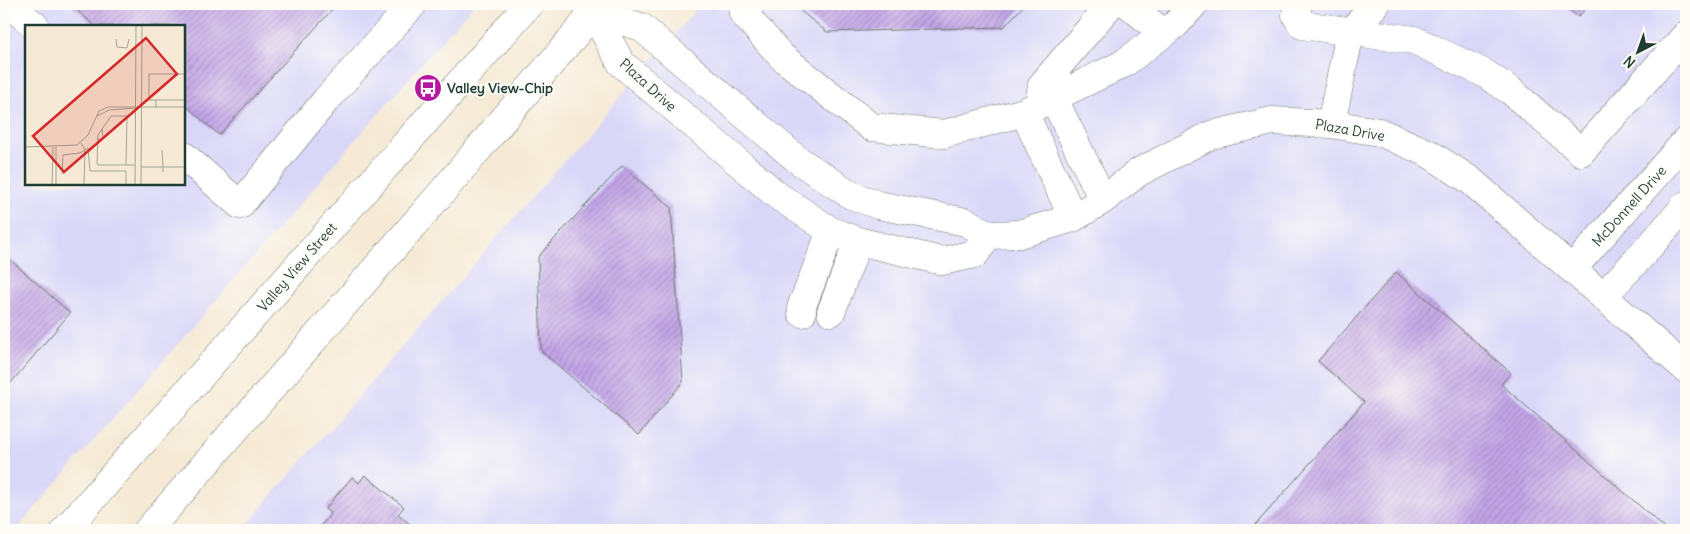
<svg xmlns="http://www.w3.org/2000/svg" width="1690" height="534" font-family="Delius,sans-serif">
<defs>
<pattern id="building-hatch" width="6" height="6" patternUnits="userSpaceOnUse" patternTransform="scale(1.25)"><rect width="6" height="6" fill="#c3a5e7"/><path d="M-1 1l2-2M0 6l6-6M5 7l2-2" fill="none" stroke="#9e88bc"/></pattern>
</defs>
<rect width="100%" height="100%" fill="#fdfcf7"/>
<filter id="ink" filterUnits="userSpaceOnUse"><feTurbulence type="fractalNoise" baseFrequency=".02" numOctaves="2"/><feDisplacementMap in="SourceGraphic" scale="10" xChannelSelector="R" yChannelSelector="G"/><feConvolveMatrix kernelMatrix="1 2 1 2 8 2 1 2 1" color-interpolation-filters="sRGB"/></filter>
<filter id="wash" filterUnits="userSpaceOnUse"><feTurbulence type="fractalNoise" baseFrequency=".0096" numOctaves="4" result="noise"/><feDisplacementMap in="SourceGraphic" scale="20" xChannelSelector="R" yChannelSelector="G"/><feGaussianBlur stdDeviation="1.12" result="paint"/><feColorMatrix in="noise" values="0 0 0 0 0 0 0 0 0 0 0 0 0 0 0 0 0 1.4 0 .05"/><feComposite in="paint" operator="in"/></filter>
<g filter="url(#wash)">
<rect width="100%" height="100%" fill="#f6ead6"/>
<path fill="#d9d7f8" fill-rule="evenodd" d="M4,4H474L16,530H4ZM26,26H184V184H26Z
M701,4H1686V530H242Z"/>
<g id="blocks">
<path fill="url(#building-hatch)" d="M70,4H337L219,135L184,104V26H95Z
M792,4H1025L1004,27L827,32Z
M1563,4H1590L1578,17Z
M622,166L671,207L683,382L639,435L541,351L538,257Z
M4,254L70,313L4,391Z
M1396,272L1511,373L1501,384L1667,530H1251L1364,402L1318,361Z
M365,475L404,507L398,514L417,530H317L331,514L325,509L352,477L359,483Z"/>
</g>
</g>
<g filter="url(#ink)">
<use href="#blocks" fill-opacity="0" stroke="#6a7a6d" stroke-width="1"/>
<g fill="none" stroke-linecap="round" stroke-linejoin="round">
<g stroke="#6a7a6d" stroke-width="29">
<path id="minor" d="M9,4L35,26
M751,4L743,13L782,57L871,127L944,134L1024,112L1123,64L1176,24L1194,4
M1128,4L1163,33
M1298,4L1296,15L1302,25L1414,40L1484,73L1511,91L1581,152L1686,35
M587,6L593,12L621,63L778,196L831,231L858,241L942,261L975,254L989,235
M593,12L641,27L798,160L851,195L878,205L966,222L989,235L1019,234L1073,218L1103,200L1139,172L1211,135L1272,121L1331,124L1379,132L1428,153L1470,180L1686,369
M1053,97L1103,200
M1039,104L1042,85L1111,4
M1024,112L1073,218
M1331,124L1350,33L1376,4
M184,156L240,205L326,100L413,4
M1572,269L1686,141
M1603,296L1642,255L1686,205
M831,312L858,241
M802,313V305L806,296L831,231"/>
</g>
<g stroke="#6a7a6d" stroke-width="29">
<path id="major" d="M65,530L529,4
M148,530L443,191L601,4"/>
</g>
<use href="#minor" stroke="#fff" stroke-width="28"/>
<use href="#major" stroke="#fff" stroke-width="28"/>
</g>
</g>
<defs>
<g id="bus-disc" transform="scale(1.4375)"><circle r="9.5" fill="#b5179e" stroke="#fdfcf7"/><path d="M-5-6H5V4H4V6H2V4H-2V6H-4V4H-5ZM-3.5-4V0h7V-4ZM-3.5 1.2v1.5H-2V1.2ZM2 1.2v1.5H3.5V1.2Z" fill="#fff"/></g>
</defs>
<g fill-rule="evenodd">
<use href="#bus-disc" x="428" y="88"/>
</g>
<g text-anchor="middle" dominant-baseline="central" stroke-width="4" stroke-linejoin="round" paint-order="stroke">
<g font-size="14" fill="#1f3d34" stroke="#fdfcf7">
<text transform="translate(648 85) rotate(42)">Plaza Drive</text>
<text transform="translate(1350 130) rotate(10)">Plaza Drive</text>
<text transform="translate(1629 206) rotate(-48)">McDonnell Drive</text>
<text transform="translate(297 267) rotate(-49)">Valley View Street</text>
</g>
<g font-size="14" font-weight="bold" fill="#1f3d34" stroke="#fdfcf7" text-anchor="start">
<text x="447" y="88">Valley View-Chip</text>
</g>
</g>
<g transform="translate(25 25)">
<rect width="160" height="160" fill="#f6ead6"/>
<path fill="none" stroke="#a0a595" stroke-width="1" d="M91,14L92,22L102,23L104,14M131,75H160M131,83V75H124V49H160M72,91L84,85L111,83M72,114H78L77,103M56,118L60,125L59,160M0,122L52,120L63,110L74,86L83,82H160M101,140L102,91H86L73,110L72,139L73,140H110M116,142H138L137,125M138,147V142H160M37,149L38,130L55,128L63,123L65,146H101V160M27,160L28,122M31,160V122M110,160L111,0M116,160L117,0"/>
<path fill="#d62828" fill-opacity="0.15" stroke="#d62828" stroke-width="2.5" d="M121,13L152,49L39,147L8,111Z"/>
<rect width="160" height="160" fill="none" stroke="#1f3d34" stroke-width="2.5"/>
</g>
<rect width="1690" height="534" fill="none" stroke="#fdfcf7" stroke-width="20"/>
<g transform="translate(1638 52) rotate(221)" stroke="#fdfcf7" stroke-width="4" paint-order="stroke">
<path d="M0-4L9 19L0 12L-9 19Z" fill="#1f3d34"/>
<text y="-8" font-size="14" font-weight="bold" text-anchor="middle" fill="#1f3d34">N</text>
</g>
</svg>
